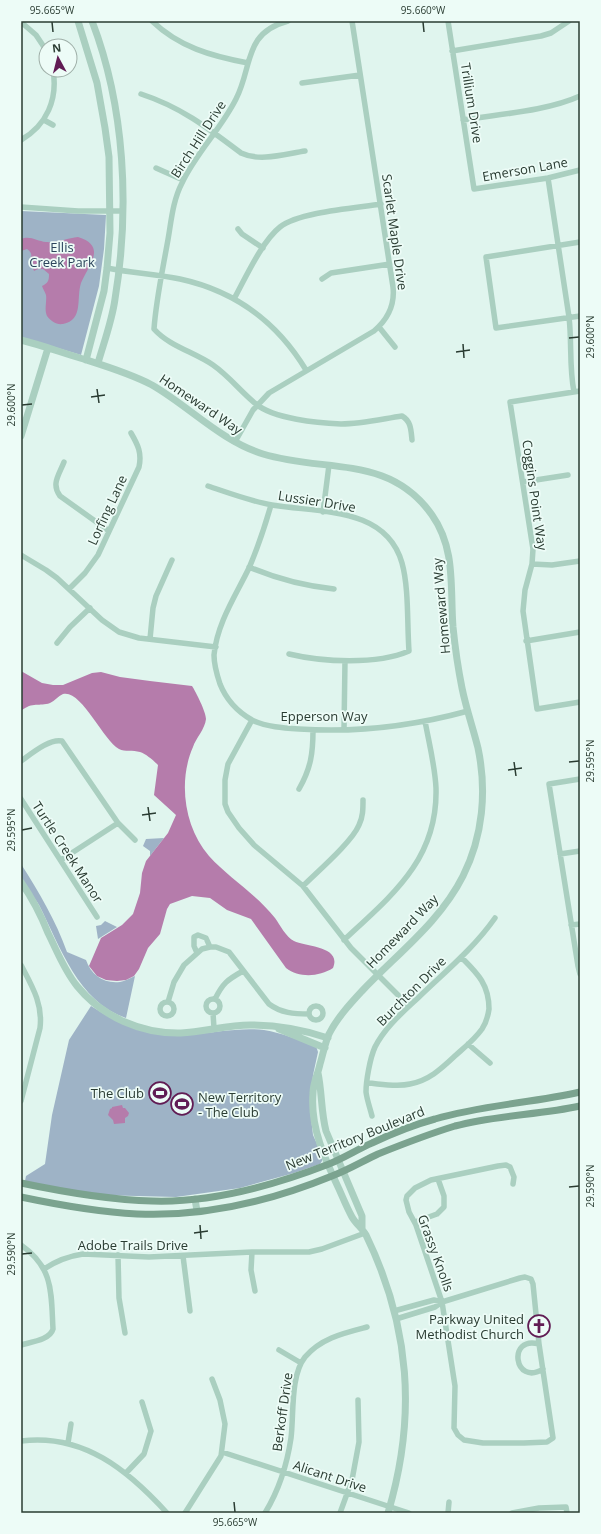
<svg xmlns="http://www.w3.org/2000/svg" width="601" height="1534" font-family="'Open Sans',sans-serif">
<rect width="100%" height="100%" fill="#e0f5ee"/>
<path fill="#9eb3c6" d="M21,211L106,215L104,249L99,286L81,355L21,337Z
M164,838L150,856V851L143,846L146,839Z
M21,864C39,892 56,921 67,952L86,960C91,975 104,984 120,982C125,981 130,978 135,976L126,1018C78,1002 60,946 39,905C34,896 22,886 21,876C20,873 21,868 21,864Z
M105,921L117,927L98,939L96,926L101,925Z
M91,1006C127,1029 148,1036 191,1034C215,1033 240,1027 264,1030C282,1033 299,1040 316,1046L318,1052L313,1075L310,1109L313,1135L322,1155V1161L320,1164L294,1173L240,1188L176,1197L97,1195L25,1181L26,1176L45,1164L52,1115L69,1040Z"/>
<path fill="#b57cab" d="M78,237C108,246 88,266 81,283C76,298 84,320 63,324C56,325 51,321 47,316C44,310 47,301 46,295C45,292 43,289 42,286C48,283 49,281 49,274L43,269H38L34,271C33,268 31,265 31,261C31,256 33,253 27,249L21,251V239C30,235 37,241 46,242C56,243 68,238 78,237Z
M21,671L42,683L53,685H63L92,673L101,672L120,677L150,681L192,686C196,692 206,712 206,719C205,729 196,738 193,747C178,781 184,827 209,856C229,878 256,894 275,918C280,925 286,937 294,941C306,947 342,946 333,968C319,977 299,978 286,968L251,919L227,910L210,898L192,896L170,904L167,909L160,934L148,948L139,969L134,976L126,980L117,981L106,980L97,976L89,966L101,938L122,925L133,914L140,893L142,873L146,861L168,833L176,815L154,795L158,765C153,760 146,754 140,752C133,750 125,752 119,749C103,740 81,689 63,694C58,696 55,701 50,703C39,707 33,701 21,711Z
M122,1105L123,1108H125L129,1113L128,1116L125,1118V1123L114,1124L113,1120L108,1115L110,1109L112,1108V1107Z"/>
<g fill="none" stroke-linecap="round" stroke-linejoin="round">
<path stroke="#aacfc0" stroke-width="5.5" d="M152,21C179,47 211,56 248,63
M288,21C243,33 253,66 236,99C221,129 196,153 182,183C172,202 171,225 167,245C162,273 156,301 154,329C169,346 194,352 213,365C229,376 241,392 256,404C274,419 318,423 341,424C361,424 382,419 402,416C411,421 411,430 412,440
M448,21L474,189L548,178L580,170
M21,22L36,35L46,50
M452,51L541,36L551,33L569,21
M302,83L360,75
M141,94C181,107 208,128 241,153C260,162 285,154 305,151
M44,120L53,125
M463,120C500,114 547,111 580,96
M21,140C47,125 58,99 53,70
M156,168L183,180
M548,178L569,317C572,342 569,367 574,392
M21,207L78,211H122
M238,229L242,234L263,248
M580,242L486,257L496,328L580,316
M107,268C131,273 156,274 180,279C235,291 277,322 306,370
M322,279L331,273L390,264
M234,299C245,279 262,241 280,227C299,212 355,208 381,204
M379,327L395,347
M580,391L510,402L533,549L532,564L525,590L523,611L537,709L580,702
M235,442L253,410L269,393L374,331C387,320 395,305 393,287L352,21
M64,462C59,475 51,484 60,496L109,531
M523,482L568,475
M208,486C229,493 250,501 272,505C318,513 386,506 402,563C409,588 407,624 409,651C377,665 322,662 289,654
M271,505C265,526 258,547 249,568C236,595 217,623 214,655C214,664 217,675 220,684C226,699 238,712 252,720C267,727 283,728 299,729C356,733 413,726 468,711
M323,512L329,465
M21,555L46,570L57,578L102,620L119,632L139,638L216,647
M532,564L552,565L580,561
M249,567C277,579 304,586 334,589
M69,589L85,573L98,555L139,467C142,453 138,445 131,433
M150,639L153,608L156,596L172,560
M526,641L580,632
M57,643L70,627L90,608
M252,720L228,764L225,780V804L228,812L239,828L254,845L303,886L351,948L409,1006
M344,729L345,661
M21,761C31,754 50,738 62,741L118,823L135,840
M580,779L549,784L578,966L580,974
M299,789C311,768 313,753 313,730
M21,799L97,917
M560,854L580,851
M61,860L118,823
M303,886C317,872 352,842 359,825C363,817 363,809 363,800
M571,925L580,924
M344,940C391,896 438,860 436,788C435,766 429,743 425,721
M197,953L194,946V937L198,935L206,938L210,947
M21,965C32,986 43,1004 40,1028L21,1101
M206 1006a7 7 0 1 1 14 0a7 7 0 1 1-14 0Z
M215,999C223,983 227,980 243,971
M160 1009a7 7 0 1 1 14 0a7 7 0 1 1-14 0Z
M168,1002L174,982L184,965L202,949L210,947H216L229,952L269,1004C281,1013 294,1014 309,1014
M309 1013a7 7 0 1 1 14 0a7 7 0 1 1-14 0Z
M213,1013L214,1028
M468,1044L490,1063
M368,1083C381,1084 397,1087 410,1084C430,1080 442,1068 456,1055C465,1047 475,1039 482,1029C486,1023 488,1016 489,1009C489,984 477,973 461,957
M372,1116C370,1108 367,1100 366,1092C366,1081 370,1058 375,1047C385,1027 403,1012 419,997C445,972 474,948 495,918
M415,1222L437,1214L444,1207V1196L438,1179
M21,1245C54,1268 51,1293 53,1329C50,1340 31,1342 21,1345
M252,1252L251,1270L255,1291
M118,1255L119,1298L125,1333
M183,1256L190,1311
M44,1269C56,1261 69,1256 83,1254L149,1257L252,1252H309L322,1249L365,1233
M394,1311L434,1300L442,1302
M396,1319L435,1307L442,1302L520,1278L525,1277L531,1279L533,1284L539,1344L553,1438L547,1442L524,1443H483L464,1440L458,1435L454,1428L455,1386L442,1302L416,1225L409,1212L406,1200L407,1196L415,1188L431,1180L498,1166L506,1165L510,1167L514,1177L513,1184
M539,1344C507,1335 514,1387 543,1369
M279,1350L301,1363
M21,1441C83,1433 128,1470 167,1513
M68,1443L71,1424
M222,1452L409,1513
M126,1473L144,1454L151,1431L142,1402
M185,1513L221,1456L225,1424L220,1400L212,1379
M265,1513C279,1490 287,1465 291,1438C294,1415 290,1376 305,1357C321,1338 344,1333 367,1327
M340,1513L352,1480L359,1442L358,1400
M448,1513L449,1502
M512,1513L539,1508L566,1507L567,1513"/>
<path stroke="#aacfc0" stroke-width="7" d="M78,21L97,83L105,128L109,157L110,233L107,268L104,291L86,360
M92,21C125,107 130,208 115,299C112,321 104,342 98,363
M21,340C41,345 60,352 80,358C105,366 129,373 152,385C190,407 221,441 263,454C325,473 389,454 432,515C456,549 450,588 453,627C455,647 458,668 462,688C466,708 473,728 478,748C487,791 483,836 463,876C440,922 397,954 362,991C350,1004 337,1018 329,1034C325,1043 323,1054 320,1064C318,1074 313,1083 313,1093C310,1127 325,1159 339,1189C343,1198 347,1208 352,1217C356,1224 362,1228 366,1235C410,1326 417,1416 388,1513
M21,436L48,348
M21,882C32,898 41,915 48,933C57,951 64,970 77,986C102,1017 142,1034 181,1033C204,1032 227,1025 250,1025C278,1025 301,1029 328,1038
M279,1029L325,1048
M318,1073C322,1092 321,1112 326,1131L362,1216V1229
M195,1199L197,1211"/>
<path stroke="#7ba38f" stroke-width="7" d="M21,1183C64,1192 108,1200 152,1201C211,1203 275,1185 329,1164C344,1158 358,1149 372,1143C393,1133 413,1125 435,1119C482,1105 532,1103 580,1092
M21,1197C59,1205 98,1212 137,1214C204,1217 271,1201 332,1176C348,1170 363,1161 378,1154C403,1144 429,1134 455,1126C496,1115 539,1115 580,1106"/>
</g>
<path fill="none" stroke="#2a3c32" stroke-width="1.5" d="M52,22L53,32M423,22L424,32M569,338L579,337M463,344L464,358M456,352L470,350M97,389L99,403M91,397L105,395M22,405L32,404M514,762L516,776M569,762L579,761M508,770L522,768M148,807L150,821M142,815L156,813M22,830L32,828M569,1187L579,1186M200,1225L201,1239M194,1233L208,1231M22,1254L32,1253M234,1502L235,1512"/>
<defs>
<g id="stadium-ring" transform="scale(1.15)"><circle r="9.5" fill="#edfcf7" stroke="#611c54" stroke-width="1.5"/><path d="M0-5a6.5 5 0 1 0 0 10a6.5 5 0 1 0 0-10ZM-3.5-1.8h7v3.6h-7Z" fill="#611c54"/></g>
<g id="church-ring" transform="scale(1.15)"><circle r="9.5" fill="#edfcf7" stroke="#611c54" stroke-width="1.5"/><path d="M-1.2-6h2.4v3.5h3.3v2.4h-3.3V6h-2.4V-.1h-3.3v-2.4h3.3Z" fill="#611c54"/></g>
</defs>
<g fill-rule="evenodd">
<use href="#stadium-ring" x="160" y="1093"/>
<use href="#stadium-ring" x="182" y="1104"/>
<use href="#church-ring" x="539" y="1326"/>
</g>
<g text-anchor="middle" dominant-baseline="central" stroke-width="3.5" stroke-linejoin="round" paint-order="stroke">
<g font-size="13" fill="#2a3c32" stroke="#edfcf7">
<text transform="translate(472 103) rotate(81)">Trillium Drive</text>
<text transform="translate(198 139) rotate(-57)">Birch Hill Drive</text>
<text transform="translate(525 169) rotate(-10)">Emerson Lane</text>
<text transform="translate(395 232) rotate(82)">Scarlet Maple Drive</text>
<text transform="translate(201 404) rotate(34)">Homeward Way</text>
<text transform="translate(535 495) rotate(82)">Coggins Point Way</text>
<text transform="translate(317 501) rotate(9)">Lussier Drive</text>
<text transform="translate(107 510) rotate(-65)">Lorfing Lane</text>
<text transform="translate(441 606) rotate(-95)">Homeward Way</text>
<text x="324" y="716">Epperson Way</text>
<text transform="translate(68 852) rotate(57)">Turtle Creek Manor</text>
<text transform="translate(402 931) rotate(-46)">Homeward Way</text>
<text transform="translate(411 991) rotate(-45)">Burchton Drive</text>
<text transform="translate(355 1138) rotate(-22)">New Territory Boulevard</text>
<text x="133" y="1245">Adobe Trails Drive</text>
<text transform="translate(436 1253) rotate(70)">Grassy Knolls</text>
<text transform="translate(282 1412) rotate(-82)">Berkoff Drive</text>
<text transform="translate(330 1476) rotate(18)">Alicant Drive</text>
</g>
<g font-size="13" fill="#2c445c" stroke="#edfcf7">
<text x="62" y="247">Ellis<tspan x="62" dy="15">Creek Park</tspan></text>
</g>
<g font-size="13" fill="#2a3c32" stroke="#edfcf7" text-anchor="end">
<text x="144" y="1093">The Club</text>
<text x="198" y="1097" text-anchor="start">New Territory<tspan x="198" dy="15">- The Club</tspan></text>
<text x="524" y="1319">Parkway United<tspan x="524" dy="15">Methodist Church</tspan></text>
</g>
</g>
<rect width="601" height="1534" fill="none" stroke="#edfcf7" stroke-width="44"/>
<g transform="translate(58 58) rotate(353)"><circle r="19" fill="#edfcf7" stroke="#9fafa8"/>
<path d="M0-3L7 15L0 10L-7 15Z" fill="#611c54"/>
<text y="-6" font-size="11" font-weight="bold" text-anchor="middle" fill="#2a3c32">N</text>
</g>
<rect x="22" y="22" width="557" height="1490" fill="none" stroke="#2a3c32" stroke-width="1.5"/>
<g font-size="10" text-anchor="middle" fill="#2a3c32">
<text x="52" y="14">95.665°W</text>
<text x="423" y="14">95.660°W</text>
<text transform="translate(590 337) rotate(-90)" y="4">29.600°N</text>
<text transform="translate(11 405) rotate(-90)" y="4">29.600°N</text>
<text transform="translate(590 761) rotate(-90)" y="4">29.595°N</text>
<text transform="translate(11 830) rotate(-90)" y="4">29.595°N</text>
<text transform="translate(590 1186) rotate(-90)" y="4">29.590°N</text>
<text transform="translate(11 1254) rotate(-90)" y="4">29.590°N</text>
<text x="235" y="1526">95.665°W</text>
</g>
</svg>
